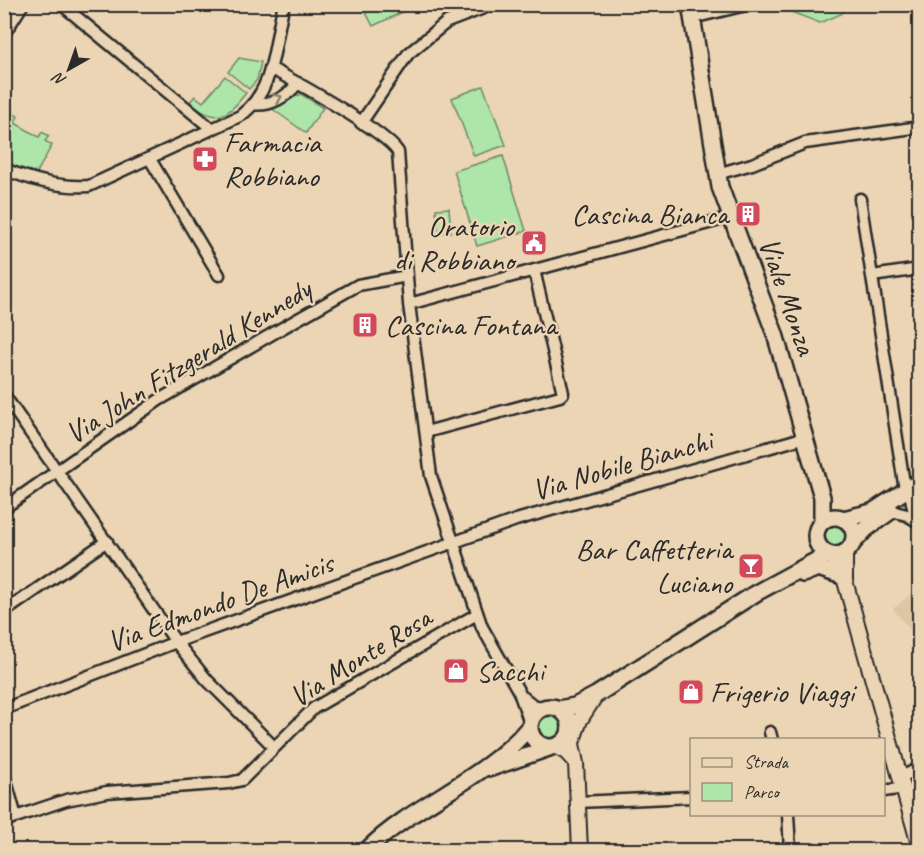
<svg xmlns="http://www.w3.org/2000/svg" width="924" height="855" font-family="Caveat,sans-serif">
<rect width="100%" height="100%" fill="#ebd5b4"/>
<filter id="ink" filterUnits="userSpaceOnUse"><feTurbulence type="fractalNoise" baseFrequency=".0167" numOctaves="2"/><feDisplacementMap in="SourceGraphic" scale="12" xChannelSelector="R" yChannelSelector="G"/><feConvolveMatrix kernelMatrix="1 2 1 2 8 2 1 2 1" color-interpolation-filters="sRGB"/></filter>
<g filter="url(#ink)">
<path fill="#dec6a5" d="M919,587V640L893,609Z"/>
<path fill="#aee5a8" stroke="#6c886a" stroke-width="1.5" d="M362,5H410L411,8L373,26Z
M773,5H849L841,14L820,23Z
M239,58L261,62L257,80L249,89L228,72Z
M225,76L246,93C226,118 217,124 189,103L195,96L203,102Z
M483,86L506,145L474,156L452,98Z
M301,94L323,108L306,133L271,108Z
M4,109L18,116L15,123L39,137L42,132L49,136L45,141L52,145L36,174L5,162Z
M503,156L526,231L477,246L454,171Z
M449,208L451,232L438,233L436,209Z
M820 536a15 15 0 1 1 30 0a15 15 0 1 1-30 0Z
M534 728a15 15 0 1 1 30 0a15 15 0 1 1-30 0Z"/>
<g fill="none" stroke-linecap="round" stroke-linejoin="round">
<g stroke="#2b2b2b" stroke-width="15">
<path id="minor" d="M61,4L212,129
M692,18L750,4
M4,34L23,4
M270,68C296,82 385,131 398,152L409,304L431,476L482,627L519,692L530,723
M253,104C270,107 288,96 298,83
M361,123L408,54L447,22L494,4
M150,159L219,275
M4,169C31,180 60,188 89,186L240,116C276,90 273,44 284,4
M717,174L752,164L805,143L920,127
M860,199L905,490
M872,276L920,269
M409,304L731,217
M4,395L176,642L207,680L274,747
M426,432L560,396L563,393L534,270
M911,498L915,518
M4,508L159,400L284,327L358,285L407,276
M891,511L907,515L920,523
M4,612L107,541
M523,697L533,705L544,708
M4,709L176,642L516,520L806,437
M770,732L772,740
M4,774L16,817
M901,777L920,768
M884,791L904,788
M578,802L692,797
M788,814L790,850
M4,821L66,800L107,792L229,783L242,780L314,708L477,614"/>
</g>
<g stroke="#2b2b2b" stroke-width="18">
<path id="tertiary" d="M831,555L845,581L920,848
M845,579V552
M569,730L576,763L580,850
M573,740L580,720L596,695
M556,747L566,752L576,763"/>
</g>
<g stroke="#2b2b2b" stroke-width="20">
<path id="secondary" d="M690,4L720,187L775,334L822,497V522
M816 536a19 19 0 1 1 38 0a19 19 0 1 1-38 0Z
M843,519L872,512L920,481
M852,544L866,529L891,511
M803,574L818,568L842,576
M530 727a20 20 0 1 1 40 0a20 20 0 1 1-40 0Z
M558,709L575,706L596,695L756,593L828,554
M491,768L549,748
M367,850C416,802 486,780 530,726"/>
</g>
<use href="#minor" stroke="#ebd5b4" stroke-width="10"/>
<use href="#tertiary" stroke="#ebd5b4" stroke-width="14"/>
<use href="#secondary" stroke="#ebd5b4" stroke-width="15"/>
</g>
<defs><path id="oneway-chevron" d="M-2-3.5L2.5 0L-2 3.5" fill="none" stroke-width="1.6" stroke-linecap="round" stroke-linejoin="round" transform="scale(1.5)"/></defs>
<use stroke="#8b8070" href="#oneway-chevron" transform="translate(278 98) rotate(-25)"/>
</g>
<defs>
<g id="pharmacy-square" transform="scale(1.35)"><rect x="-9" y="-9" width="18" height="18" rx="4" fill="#d1495b" stroke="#ebd5b4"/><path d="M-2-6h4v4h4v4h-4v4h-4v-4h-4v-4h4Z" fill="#fff"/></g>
<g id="building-square" transform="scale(1.35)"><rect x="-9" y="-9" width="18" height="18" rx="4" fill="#d1495b" stroke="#ebd5b4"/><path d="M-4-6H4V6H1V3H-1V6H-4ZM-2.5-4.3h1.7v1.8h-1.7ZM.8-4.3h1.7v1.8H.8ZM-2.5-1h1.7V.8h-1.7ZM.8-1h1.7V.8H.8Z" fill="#fff"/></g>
<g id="civic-square" transform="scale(1.35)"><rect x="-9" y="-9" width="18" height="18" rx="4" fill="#d1495b" stroke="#ebd5b4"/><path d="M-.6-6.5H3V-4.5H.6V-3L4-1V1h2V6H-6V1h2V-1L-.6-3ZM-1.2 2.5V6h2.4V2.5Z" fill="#fff"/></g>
<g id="bar-square" transform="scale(1.35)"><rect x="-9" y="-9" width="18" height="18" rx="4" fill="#d1495b" stroke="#ebd5b4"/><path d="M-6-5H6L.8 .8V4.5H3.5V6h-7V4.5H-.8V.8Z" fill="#fff"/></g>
<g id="shop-square" transform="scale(1.35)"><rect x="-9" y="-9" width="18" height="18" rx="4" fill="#d1495b" stroke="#ebd5b4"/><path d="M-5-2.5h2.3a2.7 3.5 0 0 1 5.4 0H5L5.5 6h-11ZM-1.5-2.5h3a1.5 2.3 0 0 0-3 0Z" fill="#fff"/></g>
</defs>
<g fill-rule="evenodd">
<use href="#pharmacy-square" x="205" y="159"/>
<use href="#building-square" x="748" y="214"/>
<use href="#civic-square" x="534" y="243"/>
<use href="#building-square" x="365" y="325"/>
<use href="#bar-square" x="751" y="566"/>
<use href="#shop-square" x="456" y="671"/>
<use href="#shop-square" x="691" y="692"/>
</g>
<g text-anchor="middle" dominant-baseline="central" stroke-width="5" stroke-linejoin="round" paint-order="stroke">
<g font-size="30" fill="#2b2b2b" stroke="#ebd5b4" text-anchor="start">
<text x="224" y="142">Farmacia<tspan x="224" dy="34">Robbiano</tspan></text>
<text x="728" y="214" text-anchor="end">Cascina Bianca</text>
<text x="514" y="226" text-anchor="end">Oratorio<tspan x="514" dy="34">di Robbiano</tspan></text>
<text x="385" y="325">Cascina Fontana</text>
<text x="732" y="549" text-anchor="end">Bar Caffetteria<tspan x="732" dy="34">Luciano</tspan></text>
<text x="476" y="671">Sacchi</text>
<text x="710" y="692">Frigerio Viaggi</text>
</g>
<g font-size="30" fill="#2b2b2b" stroke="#ebd5b4">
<text transform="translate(788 296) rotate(71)">Viale Monza</text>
<text transform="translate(188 361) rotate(-32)">Via John Fitzgerald Kennedy</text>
<text transform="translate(622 465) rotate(-16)">Via Nobile Bianchi</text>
<text transform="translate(220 602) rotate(-20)">Via Edmondo De Amicis</text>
<text transform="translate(360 657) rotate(-32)">Via Monte Rosa</text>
</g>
</g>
<rect width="924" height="855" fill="none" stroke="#ebd5b4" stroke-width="24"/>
<rect x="12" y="12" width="900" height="831" fill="none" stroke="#2b2b2b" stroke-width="2" filter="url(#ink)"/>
<rect x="690" y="738" width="195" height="78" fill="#ebd5b4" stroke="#9e917d" stroke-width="1.5"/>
<rect x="702" y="758" width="30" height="9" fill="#ebd5b4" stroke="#9e917d" stroke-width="1.5"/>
<text x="744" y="768" font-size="18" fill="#2b2b2b">Strada</text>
<rect x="702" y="783" width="30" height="18" fill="#aee5a8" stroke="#9e917d" stroke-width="1.5"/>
<text x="744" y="798" font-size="18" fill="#2b2b2b">Parco</text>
<g transform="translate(69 69) rotate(220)" stroke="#ebd5b4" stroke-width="4.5" paint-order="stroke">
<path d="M0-4.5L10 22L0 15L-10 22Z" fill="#2b2b2b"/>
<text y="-9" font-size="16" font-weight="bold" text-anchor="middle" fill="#2b2b2b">N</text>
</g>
</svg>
